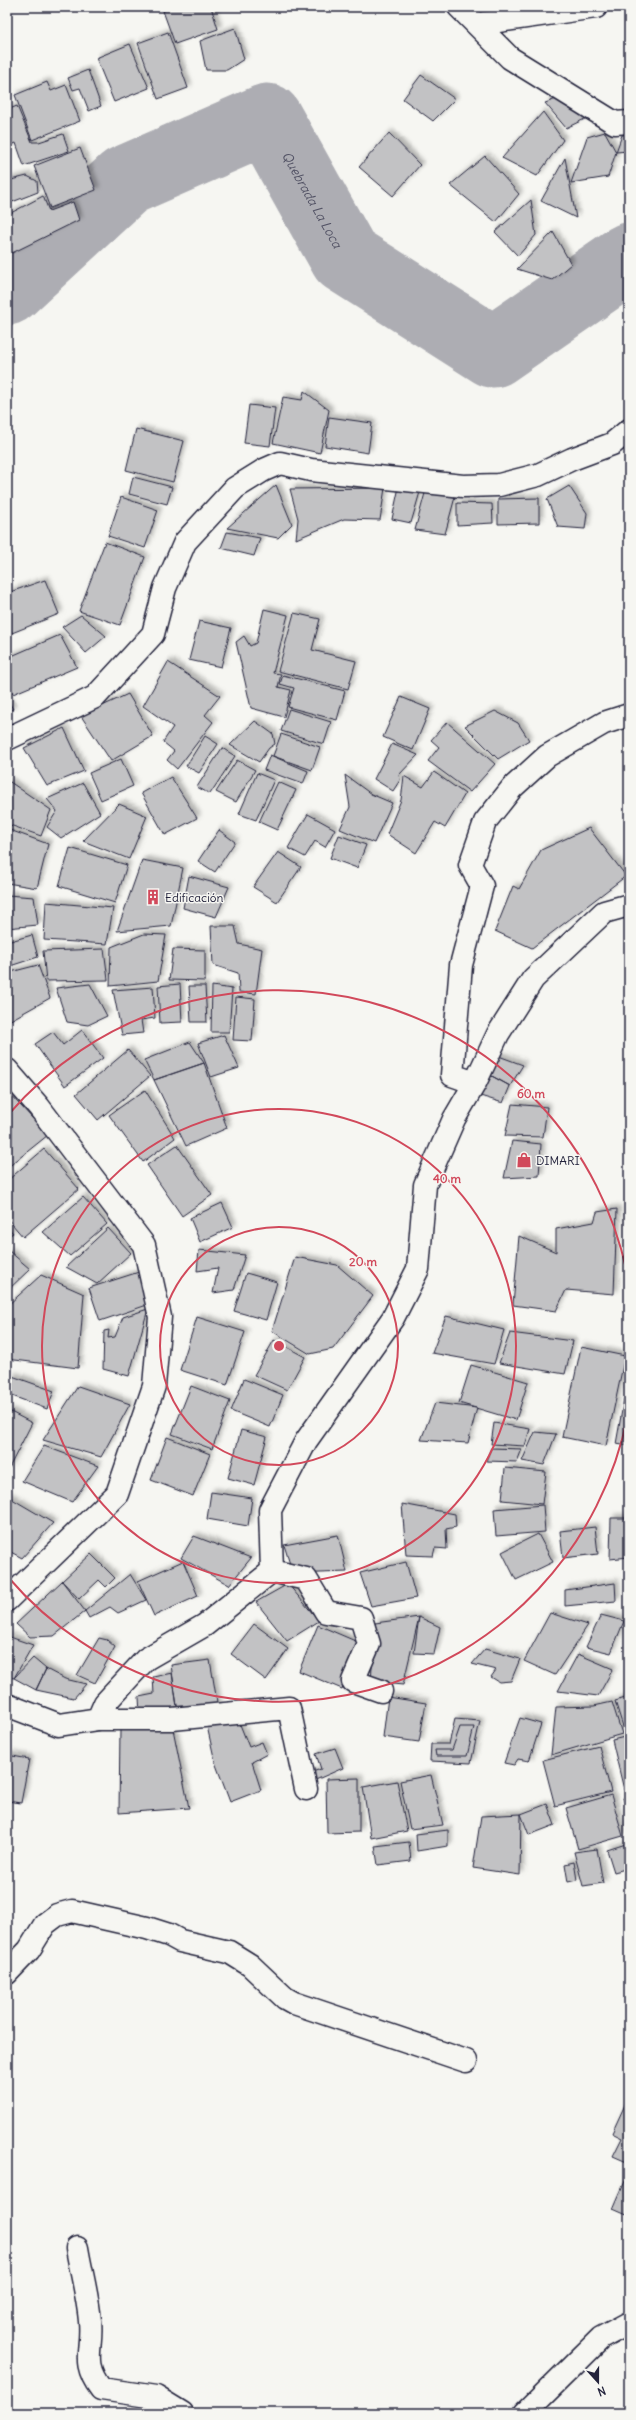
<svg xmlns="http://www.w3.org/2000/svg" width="636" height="2420" font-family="Delius,sans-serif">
<defs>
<filter id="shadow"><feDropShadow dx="3.5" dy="-3.5" stdDeviation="2" flood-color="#0004"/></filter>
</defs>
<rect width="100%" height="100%" fill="#f6f6f2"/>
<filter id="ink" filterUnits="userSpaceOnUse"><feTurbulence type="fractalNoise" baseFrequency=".025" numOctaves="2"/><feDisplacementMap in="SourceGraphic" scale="8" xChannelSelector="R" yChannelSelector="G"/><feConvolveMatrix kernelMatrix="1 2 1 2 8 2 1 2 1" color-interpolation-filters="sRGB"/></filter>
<g filter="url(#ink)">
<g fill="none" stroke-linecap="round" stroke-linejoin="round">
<path stroke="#adadb3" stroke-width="71" id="s1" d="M7,290L125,181L267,119L345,258L493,352L629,258"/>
</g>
<path fill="#c2c2c4" stroke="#22223b" filter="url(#shadow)" d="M173,7H211L218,29L175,44L163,11Z
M235,28L244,59L227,70H206L200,41Z
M168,32L188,88L158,99L138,43Z
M130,44L149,88L114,102L96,58Z
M88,70L101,106L89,111L80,88L73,90L68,78Z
M421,75L455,99L433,121L403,99Z
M47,82L51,91L66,85L80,121L32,140L15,95Z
M562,97L589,117L566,128L545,103Z
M17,106L32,142H39L63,134L69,151L24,166L16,143L7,147V110Z
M543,112L563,140L537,176L502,158Z
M605,132L616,152L608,177L571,183L587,137Z
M389,133L420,165L393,196L359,167Z
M629,134V151L616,152L622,135Z
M80,148L96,190L50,208L34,166Z
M485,156L519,194L496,222L450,185Z
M565,158L576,218L541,201Z
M27,176L37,181L38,192L7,204V181Z
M43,196L49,211L73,202L79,220L12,253L7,246V215Z
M531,200L536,235L518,256L495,232Z
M553,232L571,264L552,280L517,269Z
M304,391L329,410L320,453L273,443L283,397L302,400Z
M249,405L275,408L270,446L244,443Z
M329,417L372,423L368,453L325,446Z
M136,429L184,441L173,482L126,470Z
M133,477L172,487L167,504L129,494Z
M276,485L292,524L278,538L227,528Z
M569,486L587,513L585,529L558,527L547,499Z
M399,487L420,492L411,523L392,519Z
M385,488L380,520L344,519L296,539L298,519L290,489Z
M425,493L455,497L445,534L415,530Z
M121,497L158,510L145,548L108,536Z
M539,498V523L498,524V499Z
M457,503L492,504L493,523L457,525Z
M227,532L260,538L254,556L221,548Z
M105,542L145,557L120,625L79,611Z
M45,580L59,614L12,633L7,622V593Z
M264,609L288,615L273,673L281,674L278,687L291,690L284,717L251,708L236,642L244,636L250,646L256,643Z
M294,613L320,619L312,650L356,661L348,689L278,671Z
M81,615L106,636L86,653L62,627Z
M199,621L231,628L221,667L189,660Z
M60,635L77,667L13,694L7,680V658Z
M168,662L220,696L205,715L213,722L177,769L167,760L174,751L163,742L173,727L143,706Z
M283,675L345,691L337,720L288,707L294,688L280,684Z
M128,694L153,736L111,761L81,716Z
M401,697L430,709L413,750L383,737Z
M7,699L13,709L7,712Z
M289,709L331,722L324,744L281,731Z
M495,711L518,723L529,740L498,759L465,726Z
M255,721L273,734L275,744L269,748L259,762L230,745Z
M447,722L495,764L470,792L428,761L439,747L431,740Z
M64,728L84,771L47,786L24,748Z
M281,734L320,747L312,770L273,756Z
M205,736L218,744L199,773L186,766Z
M392,744L418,755L399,775L400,780L393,791L374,779Z
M222,748L235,756L210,794L197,787Z
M270,755L308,771L303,784L264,770Z
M121,759L133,786L101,800L89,773Z
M237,760L255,770L236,802L216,792Z
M434,772L465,794L445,828L435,822L416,853L387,834L401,800L404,776L423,787Z
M257,773L274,780L256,820L239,814Z
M345,775L371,794L392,803L374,843L340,829L350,807Z
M171,777L197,818L165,835L141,793Z
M7,780L51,810L41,836L7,824Z
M278,782L296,790L277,830L259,822Z
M83,783L100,813L61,838L47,827L57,811L47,799Z
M119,804L147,816L129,859L83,841Z
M308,814L335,829L325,847L315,841L305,857L288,848Z
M589,828L626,876L532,948L495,931L513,886L519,889L541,850Z
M7,829L48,844L37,888L7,883Z
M219,830L235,842L215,872L198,861Z
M339,835L366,845L357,868L330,858Z
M70,848L127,865L115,903L59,886Z
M278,852L301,867L277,902L253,887Z
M142,860L183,868L171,926L117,931Z
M189,876L229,887L216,917L183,908Z
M7,895L34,897L38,925L7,928Z
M46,902L113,908L107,944L44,940Z
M211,926H235L239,944L262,949L256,994L239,992L238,973L213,965Z
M144,934L166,935L158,981L110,986L111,947Z
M32,935L38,957L7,967V942Z
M104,949L108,980L46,981L43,951Z
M173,949L205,950V981L169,980Z
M38,965L50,998L7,1022V973Z
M90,984L107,1016L88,1025L67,1022L56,988Z
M180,984L182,1022L160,1023L158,986Z
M189,986H205L207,1022H191Z
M212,986L232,989L229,1032H211Z
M153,987L155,1018L141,1020L143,1033L122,1035L113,990Z
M236,997L255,999L252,1041L233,1040Z
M82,1030L103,1058L65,1086L35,1044L53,1032L63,1045Z
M224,1035L239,1068L211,1077L198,1043Z
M190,1042L204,1063L154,1080L144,1060Z
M128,1050L150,1076L98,1120L76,1094Z
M496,1055L523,1065L510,1086L490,1075Z
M204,1063L227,1128L186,1146L154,1080Z
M490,1075L510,1086L503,1103L477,1095Z
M145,1090L175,1138L143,1162L109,1115Z
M7,1091L48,1135L7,1168Z
M512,1104L547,1107L543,1137L505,1136Z
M512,1141L541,1144L539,1176L504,1178Z
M177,1145L212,1195L182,1216L147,1165Z
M44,1149L79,1189L23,1237L7,1218V1181Z
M83,1197L107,1224L70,1256L43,1232Z
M222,1203L233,1227L200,1242L190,1218Z
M617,1209L614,1294L566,1290L556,1311L513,1305L519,1236L556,1252V1229L594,1222L597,1212Z
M7,1226L13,1233L7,1237Z
M108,1228L131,1253L97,1284L66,1267Z
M199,1250L245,1255L234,1290L213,1293L218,1268L197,1271Z
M9,1251L30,1269L7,1291V1253Z
M295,1257L337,1265L373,1296L333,1349L310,1354L272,1331Z
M142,1271L153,1303L100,1321L89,1288Z
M246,1273L277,1282L266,1320L234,1311Z
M41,1275L84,1294L78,1368L7,1359V1306Z
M148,1309L129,1376L103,1369L104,1331L109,1330L108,1338L115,1337L123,1317Z
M446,1316L504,1330L494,1364L432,1353Z
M197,1317L245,1332L227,1385L180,1370Z
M510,1333L573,1341L565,1374L499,1363Z
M274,1340L305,1357L287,1390L254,1375Z
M581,1347L625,1356L606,1446L562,1437Z
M471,1365L528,1382L516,1420L459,1403Z
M627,1375H629V1389H625Z
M12,1376L54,1391L47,1409L7,1394Z
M244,1379L283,1395L270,1427L231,1411Z
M78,1386L130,1404L101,1457L43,1440Z
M191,1386L230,1401L212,1449L172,1434Z
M624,1399L629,1400V1446L616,1444Z
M435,1403L477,1408L468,1443L421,1440Z
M7,1410L32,1423L9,1468L7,1467Z
M494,1423L530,1429L525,1446L491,1444Z
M241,1430L267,1437L254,1485L228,1478Z
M535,1432L556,1434L544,1465L522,1461Z
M167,1437L210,1454L193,1496L151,1480Z
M44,1446L98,1466L72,1502L22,1481Z
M491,1448L522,1449L517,1462L486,1461Z
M505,1468L546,1472L542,1504L502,1500Z
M211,1492L252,1498L248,1526L207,1519Z
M7,1496L53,1523L22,1558L7,1550Z
M402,1504L455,1514L456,1527L446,1529L447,1549L435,1548L433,1556L406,1555Z
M543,1505L545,1532L496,1536L494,1509Z
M611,1518H629V1557L610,1559Z
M595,1527L598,1554L563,1558L560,1531Z
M538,1534L553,1562L516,1580L502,1552Z
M338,1535L347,1572L293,1574L284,1545Z
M194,1536L251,1558L229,1585L181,1558Z
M91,1554L115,1578L106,1587L99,1580L79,1599L62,1581Z
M183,1561L198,1596L154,1616L138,1581Z
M406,1562L416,1598L371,1606L360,1573Z
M130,1574L146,1600L118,1613L110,1607L89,1618L85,1611Z
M62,1581L85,1611L54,1636L30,1637L16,1624Z
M615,1583L616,1601L565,1606V1590Z
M288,1584L319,1621L287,1641L256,1602Z
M550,1613L588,1625L555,1675L524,1661Z
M601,1615L624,1621L611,1653L586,1647Z
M419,1617L403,1685L371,1682L375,1623Z
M419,1617L440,1627L434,1654L414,1653Z
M254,1624L288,1649L266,1680L231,1654Z
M318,1625L360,1643L342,1689L299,1671Z
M7,1636L33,1645L14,1678L7,1677Z
M99,1638L107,1640L115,1647L95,1683L77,1675Z
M485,1649L520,1659L511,1681L499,1682L491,1677L496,1670L472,1664Z
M578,1654L613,1669L598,1696L558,1691Z
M33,1658L46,1669L36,1690L14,1678Z
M210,1660L218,1708L178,1713L171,1665Z
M46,1669L65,1679L86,1684L74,1698L36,1690Z
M172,1673L178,1713L140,1715L139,1697L154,1694L153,1677Z
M388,1697L426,1703L419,1742L383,1737Z
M629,1697V1732L625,1733L615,1701Z
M612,1702L622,1734L551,1755L556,1707L594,1706Z
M237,1717L249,1747L262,1742L267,1754L252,1762L261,1790L230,1802L215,1762L207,1726Z
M520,1718L541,1724L529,1761L518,1759L514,1765L504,1763Z
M455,1719L480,1721L471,1763L430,1761L431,1744H449Z
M460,1727H474L467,1756H436L435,1750H452Z
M173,1729L189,1808L119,1813L120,1730Z
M629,1736V1789L624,1790L612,1740Z
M599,1746L611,1792L555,1806L543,1760Z
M335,1748L343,1768L311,1782L307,1774L321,1769L316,1754Z
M7,1755L29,1759L21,1803L7,1801Z
M431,1775L443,1825L410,1829L400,1781Z
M359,1778V1832L327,1833L326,1779Z
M397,1781L407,1831L371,1838L363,1787Z
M611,1795L623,1836L578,1849L566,1808Z
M629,1796V1815L623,1798Z
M547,1804L555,1825L529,1835L521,1814Z
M521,1814L520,1875L473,1868L481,1816Z
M448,1830V1846L417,1851L416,1834Z
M409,1842L411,1861L378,1865L375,1846Z
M629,1843V1868L614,1872L607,1850Z
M597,1849L603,1883L583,1886L574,1852Z
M574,1862L577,1880L568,1882L565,1864Z
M629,2096V2163L613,2156L622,2138L612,2133Z
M629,2172V2216L613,2209Z"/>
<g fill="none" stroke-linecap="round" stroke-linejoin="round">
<g stroke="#22223b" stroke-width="25">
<path id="pedestrian" d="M272,1571L306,1579L326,1612L361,1618L369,1644L353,1681L381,1691
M98,1719H172L289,1708L306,1789"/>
</g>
<g stroke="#22223b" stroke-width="25">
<path id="minor" d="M459,7L510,58L615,123L629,122
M477,24L596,7
M7,739L95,697L153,634L165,588L185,542L235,488L264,470L280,463L311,470L463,486L499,485L538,475L572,459L612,444L629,430
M7,1070L39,1107L144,1245L160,1317L154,1386L117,1494L7,1600
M475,1083L452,1075L461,965L482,886L470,865L485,822L512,788L547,756L604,723L629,715
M7,1705L59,1725L98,1719L105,1703L146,1659L205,1625L272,1571L270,1510L306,1441L393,1318L418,1269L425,1185L454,1119L475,1083L498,1034L533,979L604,912L629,905
M7,1973L29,1950L45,1924L57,1915L72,1911L147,1928L169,1935L180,1941L229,1952L250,1965L285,1998L294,2003L466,2061
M77,2248C81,2272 88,2297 90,2321C93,2350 80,2361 101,2389L156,2397L182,2413
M525,2413L601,2338L629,2323"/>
</g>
<use href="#pedestrian" stroke="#f6f6f2" stroke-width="22"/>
<use href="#minor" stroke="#f6f6f2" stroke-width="22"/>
</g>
</g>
<g fill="none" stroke="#d1495b" stroke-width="2">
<circle cx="279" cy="1346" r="119"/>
<circle cx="279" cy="1346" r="237"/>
<path d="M628 1414A356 356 0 0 1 8 1577M8 1115A356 356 0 0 1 628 1278"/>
</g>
<defs>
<g id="building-bare" transform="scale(1.2)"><path d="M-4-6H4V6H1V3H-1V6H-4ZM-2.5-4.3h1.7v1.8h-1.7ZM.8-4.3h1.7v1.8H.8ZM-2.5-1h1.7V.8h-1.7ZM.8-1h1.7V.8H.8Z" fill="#d1495b" stroke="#f6f6f2" stroke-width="2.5" paint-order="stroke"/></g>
<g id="shop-bare" transform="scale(1.2)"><path d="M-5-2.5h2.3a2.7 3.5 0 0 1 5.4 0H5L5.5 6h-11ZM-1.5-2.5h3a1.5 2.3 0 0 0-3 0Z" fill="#d1495b" stroke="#f6f6f2" stroke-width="2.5" paint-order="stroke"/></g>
</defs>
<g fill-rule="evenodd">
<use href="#building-bare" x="153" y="897"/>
<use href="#shop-bare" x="524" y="1160"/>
</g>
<g text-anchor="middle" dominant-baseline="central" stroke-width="3" stroke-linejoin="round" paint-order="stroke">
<g font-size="12" fill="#22223b" stroke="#f6f6f2" text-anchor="start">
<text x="165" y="897">Edificación</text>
<text x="536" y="1160">DIMARI</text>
</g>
<g font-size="13" font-style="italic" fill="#535365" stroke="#f6f6f2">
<text stroke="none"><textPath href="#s1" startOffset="408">Quebrada La Loca</textPath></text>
</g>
</g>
<circle cx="279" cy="1346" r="6" fill="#d1495b" stroke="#f6f6f2" stroke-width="2"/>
<g font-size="12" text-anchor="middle" font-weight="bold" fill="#d1495b" stroke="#f6f6f2" stroke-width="3" stroke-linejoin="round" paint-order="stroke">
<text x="531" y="1098">60 m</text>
<text x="447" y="1183">40 m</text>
<text x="363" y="1266">20 m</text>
</g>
<rect width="636" height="2420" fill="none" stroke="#f6f6f2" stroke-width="24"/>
<rect x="12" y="12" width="612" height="2396" fill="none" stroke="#22223b" stroke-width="1.5" filter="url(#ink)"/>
<g transform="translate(598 2382) rotate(159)" stroke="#f6f6f2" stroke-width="3" paint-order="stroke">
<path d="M0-3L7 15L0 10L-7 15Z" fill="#22223b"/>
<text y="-6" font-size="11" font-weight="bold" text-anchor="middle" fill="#22223b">N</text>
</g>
</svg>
